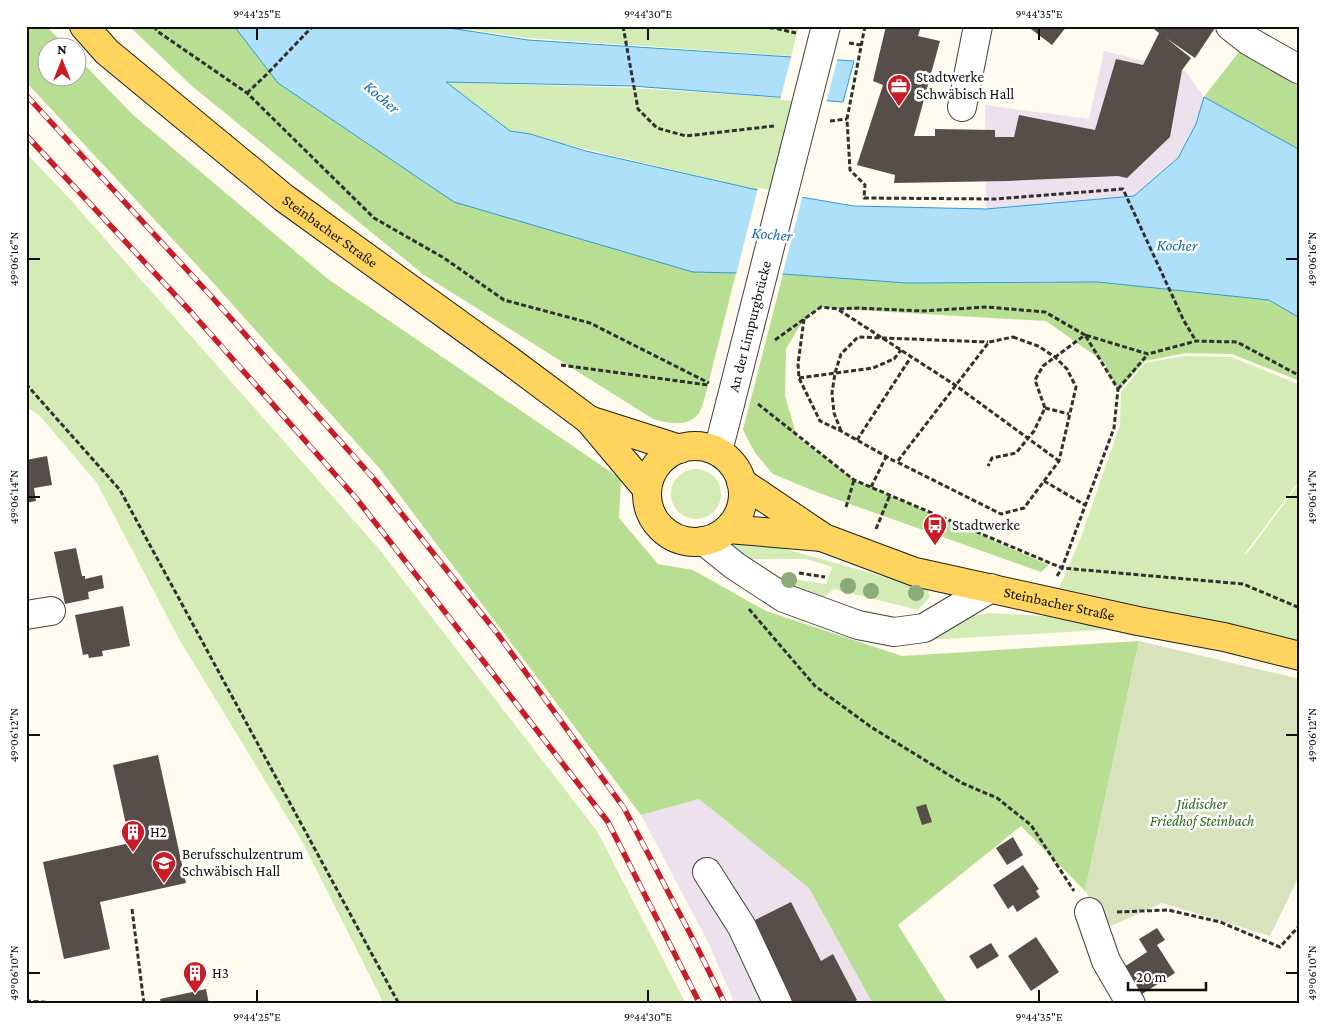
<svg xmlns="http://www.w3.org/2000/svg" width="1326" height="1030" font-family="'Crimson Pro',serif">
<rect width="100%" height="100%" fill="#fffbee"/>
<path fill="#ece1ed" d="M1104,51L1185,71L1204,97L1196,124L1178,158L1134,196L986,209L985,105L1089,119Z
M699,799L809,888L873,1004H735L708,942L641,815Z"/>
<path fill="#d3ecb5" d="M442,26H799L791,56L528,38Z
M445,82L633,88L812,100L788,196L753,189L510,131Z
M26,153L68,197L379,549L597,831L686,1004H384L303,843L179,639L97,483L39,415L26,407Z
M1185,356L1231,357L1300,385V480L1243,556L1249,551L1300,482V641L1059,588L1080,540L1120,425L1121,392L1145,363Z
M671 494a25 25 0 1 1 50 0a25 25 0 1 1-50 0Z
M730,541L768,544L927,589L930,597L918,610L834,589L816,603L758,574L826,584L832,567L806,559H748L728,543Z
M988,613L1045,616L1120,629L908,641L967,617Z"/>
<path fill="#b7de93" d="M26,26H46L67,47L48,48V78H78V58L132,114L328,279L621,479L619,518L658,564L693,570L766,611L902,656L1139,641L1085,891L1021,826L898,925L948,1004H873L809,888L699,799L641,815L380,469L207,276L26,82Z
M129,26H234L278,83L454,202L693,272L736,273L705,397C703,402 702,409 699,413C688,428 668,423 653,419L424,275L193,87Z
M1241,49L1300,88V150L1204,97Z
M783,274L907,283L1098,282L1269,300L1300,318V381L1232,354L1186,353L1145,361L1121,388L1118,389L1104,362L1046,321L839,309L821,307L804,319L786,349L785,396L797,437L854,480L1049,565L1041,572L819,493L773,474L755,453L743,430Z"/>
<path fill="#d8e3be" d="M1139,641L1300,679V874L1270,936L1162,903L1111,926L1085,891Z"/>
<path fill="#afe0fa" stroke="#3198d6" d="M234,26H436L528,40L854,61L843,102L632,86L446,82L510,131L530,134L586,151L753,189L854,206L986,209L1134,196L1178,158L1196,124L1204,97L1300,150V318L1269,300L1098,282L907,283L783,274L693,272L454,202L278,83Z"/>
<path fill="#fffbee" d="M792,54L838,57L826,103L780,100Z
M758,188L803,195L782,276L736,275Z"/>
<path fill="#574e49" d="M886,26H921L918,36L940,41L914,136H935V129L995,130V137H1014L1019,115L1095,130L1116,59L1143,65L1159,33L1150,26H1212L1215,28L1195,58L1166,38L1191,58L1182,70L1170,137L1127,178L1118,176L1007,181L894,183L895,175L857,165L883,85L873,81Z
M1027,26H1067L1052,45Z
M47,456L52,485L34,488L36,501L26,503V460Z
M76,548L82,576H85V579L102,575L104,588L88,592L89,599L65,604L54,552Z
M123,606L130,646L102,651L103,656L89,658L88,654L83,655L75,615Z
M158,755L186,883L100,902L110,949L64,959L43,862L130,843L113,765Z
M926,804L932,822L922,825L916,807Z
M1013,837L1023,855L1007,865L996,848Z
M1023,865L1039,889L1036,891L1040,897L1017,912L1013,905L1008,909L993,885Z
M791,902L821,961L833,954L857,1000L851,1004H793L751,922Z
M1157,928L1165,940L1157,945L1175,973L1142,994L1124,967L1147,952L1139,939Z
M1036,937L1059,972L1031,991L1008,956Z
M991,943L999,956L977,969L969,956Z
M206,989L209,1004H161L160,999Z"/>
<g fill="none" stroke-linecap="round" stroke-linejoin="round">
<g stroke="#414141" stroke-width="30">
<path id="minor" d="M1230,26L1249,41L1300,70
M962,107L978,26
M718,451L730,404
M704,541L735,566L784,598L858,625L894,632L924,628L991,588
M26,615L51,611
M707,872L742,927L778,1004
M1089,912L1106,961L1131,1004"/>
</g>
<g stroke="#1f1f1f" stroke-width="30">
<g id="major">
<path id="s1" d="M84,26L107,52L284,198L510,361L589,420L647,489"/>
<path d="M589,420L680,449"/>
<circle cx="695" cy="494" r="48"/>
<path id="s2" d="M741,482L824,538L915,572L1138,621L1224,637L1300,656"/>
<path d="M728,529L822,537"/>
</g>
</g>
<path stroke="#303030" stroke-width="3" stroke-dasharray="5 2.5" stroke-linecap="butt" d="M154,26L157,31L247,93L374,218L444,258L504,300L590,323L709,383
M623,26L638,109L657,128L686,136L774,126
M747,26L774,28L796,33
M865,26L847,119L850,170L865,185L864,198L995,199L1123,189L1184,321L1196,341
M849,43L861,45
M247,93L267,74L313,26
M830,121L847,119
M839,310L955,385L1059,461
M804,319L798,364L799,378L820,421L841,431L896,462
M1013,337L1038,346L1055,357L1067,369L1076,387L1059,461L1024,508L1001,514L897,462L989,342Z
M775,340L821,307L839,309L858,308L922,311L987,307L1045,312L1085,335L1043,366L1035,380L1045,408L1034,431L1016,453L992,458L988,466
M561,365L708,385
M799,378L873,368L894,359L901,350
M26,384L120,490L399,1004
M1118,389L1148,354
M758,404L854,480L1062,568L1243,584L1300,608
M1045,408L1069,414
M841,431L834,413L832,393L835,373L841,354L858,337L988,342
M857,440L911,357
M1044,481L1085,505
M871,487L886,457
M846,507L854,480
M876,529L890,495
M799,573L825,577
M1057,576L1062,568L1114,428L1118,389L1085,335L1148,354L1196,341L1237,342L1300,376
M749,609L815,686L871,727L962,783L997,798L1031,825L1074,891
M132,909L144,1004
M1117,912L1168,910L1220,922L1280,947L1300,925
M26,1001L75,1004"/>
<use href="#minor" stroke="#fff" stroke-width="28"/>
<use href="#major" stroke="#ffd45e" stroke-width="28"/>
<g stroke="#c81c28" stroke-width="5.5">
<path id="rail" d="M26,95L211,296L374,479L497,633L624,808L695,943L725,1004
M26,135L191,312L356,498L477,653L608,822L700,1004"/>
</g>
<use href="#rail" stroke="#fff" stroke-width="4" stroke-dasharray="11" stroke-linecap="butt"/>
<g stroke="#414141" stroke-width="30" stroke-linecap="butt">
<g id="minor-bridge">
<path id="s3" d="M730,404L826,26"/>
</g>
</g>
<use href="#minor-bridge" stroke="#fff" stroke-width="28"/>
</g>
<g fill="#8bab79">
<circle cx="789" cy="580" r="8"/>
<circle cx="848" cy="586" r="8"/>
<circle cx="871" cy="591" r="8"/>
<circle cx="916" cy="593" r="8"/>
</g>
<path fill="none" stroke="#0e0e0e" stroke-width="2" d="M257,28V40M648,28V40M1039,28V40M28,259H40M1286,259H1298M28,497H40M1286,497H1298M28,735H40M1286,735H1298M28,973H40M1286,973H1298M257,990V1002M648,990V1002M1039,990V1002"/>
<defs>
<g id="office-pin" transform="scale(1.25)"><path d="M0 17L-7.5 6A9.5 9.5 0 1 1 7.5 6Z" fill="#c81c28" stroke="#fff"/><path d="M-6-3h4V-5.5h4V-3h4V5H-6ZM-1-4.5V-3h2v-1.5ZM-6 0V1H6V0Z" fill="#fff"/></g>
<g id="bus-pin" transform="scale(1.25)"><path d="M0 17L-7.5 6A9.5 9.5 0 1 1 7.5 6Z" fill="#c81c28" stroke="#fff"/><path d="M-5-6H5V4H4V6H2V4H-2V6H-4V4H-5ZM-3.5-4V0h7V-4ZM-3.5 1.2v1.5H-2V1.2ZM2 1.2v1.5H3.5V1.2Z" fill="#fff"/></g>
<g id="building-pin" transform="scale(1.25)"><path d="M0 17L-7.5 6A9.5 9.5 0 1 1 7.5 6Z" fill="#c81c28" stroke="#fff"/><path d="M-4-6H4V6H1V3H-1V6H-4ZM-2.5-4.3h1.7v1.8h-1.7ZM.8-4.3h1.7v1.8H.8ZM-2.5-1h1.7V.8h-1.7ZM.8-1h1.7V.8H.8Z" fill="#fff"/></g>
<g id="school-pin" transform="scale(1.25)"><path d="M0 17L-7.5 6A9.5 9.5 0 1 1 7.5 6Z" fill="#c81c28" stroke="#fff"/><path d="M0-5L7-2L0 1L-7-2ZM-4 1L0 2.5L4 1V4Q0 6-4 4Z" fill="#fff"/></g>
</defs>
<g fill-rule="evenodd">
<use href="#office-pin" x="899" y="86"/>
<use href="#bus-pin" x="935" y="525"/>
<use href="#building-pin" x="133" y="832"/>
<use href="#school-pin" x="164" y="863"/>
<use href="#building-pin" x="195" y="973"/>
</g>
<g text-anchor="middle" dominant-baseline="central" stroke-width="5" stroke-linejoin="round" paint-order="stroke">
<g font-size="15" fill="#0e0e0e" stroke="#fff" text-anchor="start">
<text x="916" y="77">Stadtwerke<tspan x="916" dy="17">Schwäbisch Hall</tspan></text>
<text x="952" y="525">Stadtwerke</text>
<text x="150" y="832">H2</text>
<text x="182" y="854">Berufsschulzentrum<tspan x="182" dy="17">Schwäbisch Hall</tspan></text>
<text x="212" y="973">H3</text>
</g>
<g font-size="15" fill="#0e0e0e" stroke="#fff">
<text stroke="none"><textPath href="#s1" startOffset="321">Steinbacher Straße</textPath></text>
<text stroke="none"><textPath href="#s3" startOffset="80">An der Limpurgbrücke</textPath></text>
<text stroke="none"><textPath href="#s2" startOffset="345">Steinbacher Straße</textPath></text>
</g>
<g font-size="15" font-style="italic" fill="#2c6a19" stroke="#fff">
<text x="1202" y="804">Jüdischer<tspan x="1202" dy="17">Friedhof Steinbach</tspan></text>
</g>
<g font-size="16" font-style="italic" fill="#0e69a8" stroke="#fff">
<text transform="translate(382 97) rotate(41)">Kocher</text>
<text transform="translate(772 234) rotate(5)">Kocher</text>
<text transform="translate(1177 245) rotate(1)">Kocher</text>
</g>
</g>
<rect width="1326" height="1030" fill="none" stroke="#ffffff" stroke-width="55"/>
<g transform="translate(62 62)"><circle r="24" fill="#ffffff" stroke="#9f9f9f"/>
<path d="M0-4L9 19L0 12L-9 19Z" fill="#c81c28"/>
<text y="-8" font-size="14" font-weight="bold" text-anchor="middle" fill="#0e0e0e">N</text>
</g>
<path d="M1128 982v8h78v-8" fill="none" stroke="#0e0e0e" stroke-width="2.5"/>
<text x="1136" y="982" font-size="15" fill="#0e0e0e" stroke="#ffffff" stroke-width="4" paint-order="stroke">20 m</text>
<rect x="28" y="28" width="1270" height="974" fill="none" stroke="#0e0e0e" stroke-width="2"/>
<g font-size="12" text-anchor="middle" fill="#0e0e0e">
<text x="257" y="18">9°44'25"E</text>
<text x="648" y="18">9°44'30"E</text>
<text x="1039" y="18">9°44'35"E</text>
<text transform="translate(14 259) rotate(-90)" y="4">49°06'16"N</text>
<text transform="translate(1312 259) rotate(-90)" y="4">49°06'16"N</text>
<text transform="translate(14 497) rotate(-90)" y="4">49°06'14"N</text>
<text transform="translate(1312 497) rotate(-90)" y="4">49°06'14"N</text>
<text transform="translate(14 735) rotate(-90)" y="4">49°06'12"N</text>
<text transform="translate(1312 735) rotate(-90)" y="4">49°06'12"N</text>
<text transform="translate(14 973) rotate(-90)" y="4">49°06'10"N</text>
<text transform="translate(1312 973) rotate(-90)" y="4">49°06'10"N</text>
<text x="257" y="1021">9°44'25"E</text>
<text x="648" y="1021">9°44'30"E</text>
<text x="1039" y="1021">9°44'35"E</text>
</g>
</svg>
